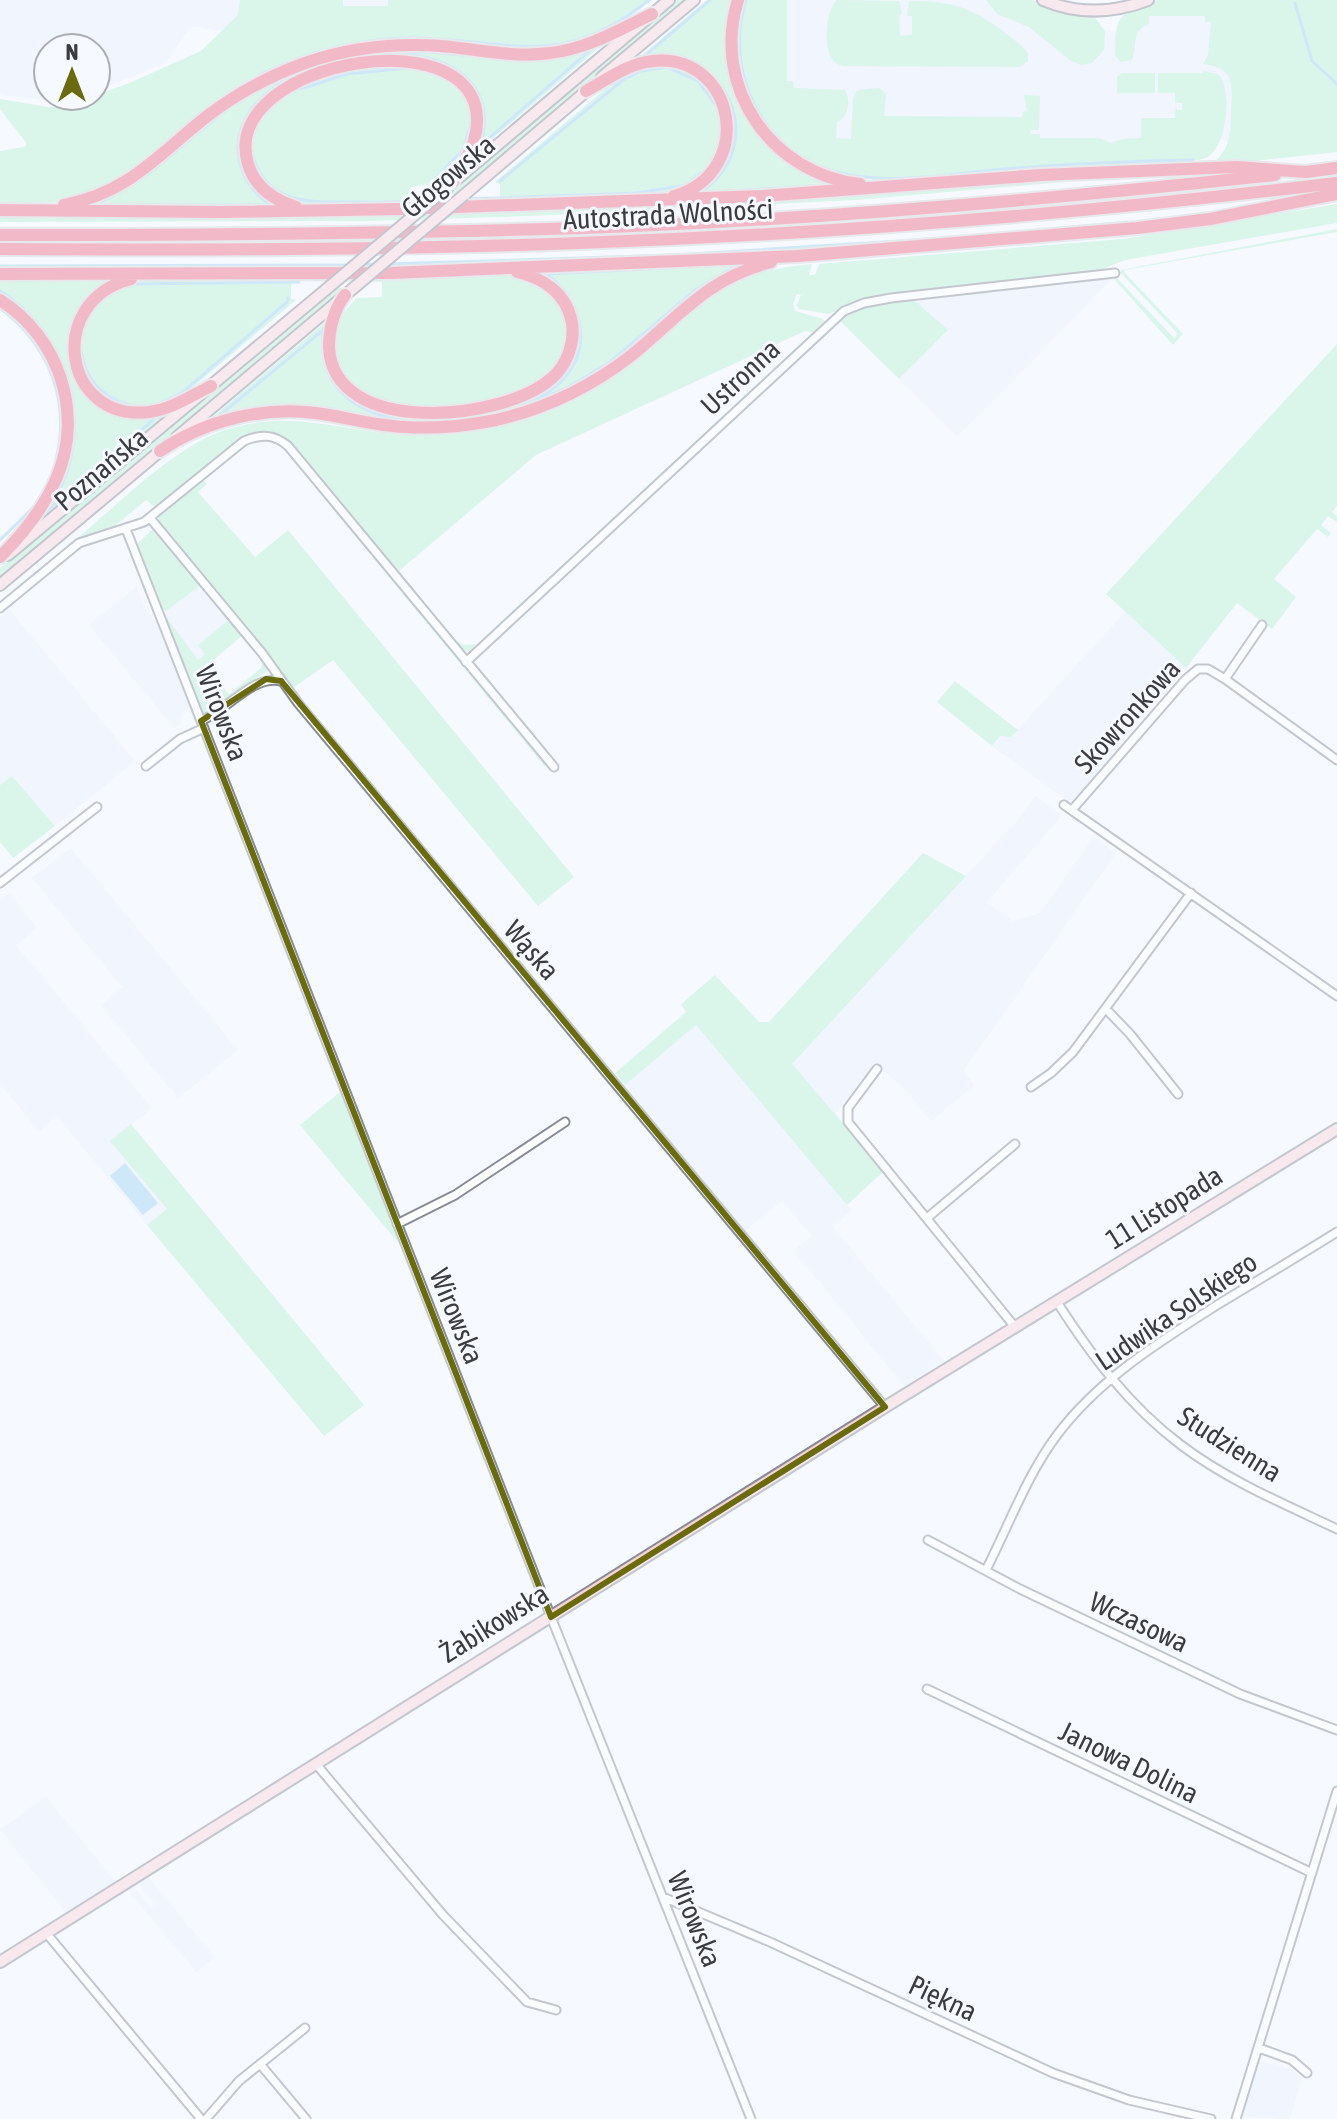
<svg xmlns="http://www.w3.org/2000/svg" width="1337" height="2119" font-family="'Asap Condensed',sans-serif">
<rect width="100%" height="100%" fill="#f6f9ff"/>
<path fill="#e9effc" d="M0,0H531L497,7L343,6L221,31L190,26L166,63L96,91V48H48V96H81L40,100L0,94Z
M757,0H1017L1103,31H1118L1119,21L1236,0L1240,72L1229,142L1207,135L1188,144L833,152L751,32Z
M1113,278L957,437L899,379L948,331L913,300Z
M201,585L230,619L199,645L205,654L198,660L167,621L166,611Z
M136,587L146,610L156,622L190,708L182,714L180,724L175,729L89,625Z
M9,609L135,761L55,826L12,776L0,785V617Z
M1125,612L1186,668L1070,803L992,746L1001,736L1011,737Z
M1035,796L1062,815L987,902L1012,921L1040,913L1094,837L1116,853L964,1070L974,1086L931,1121L902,1086L875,1064L834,1115L791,1065L1016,822Z
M71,848L238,1050L178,1098L101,1005L122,987L32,878Z
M9,893L37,928L16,945L152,1108L111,1141L167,1210L147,1225L57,1116L39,1131L0,1084V900Z
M696,1025L852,1210L833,1227L944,1361L904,1386L794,1251L812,1236L782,1201L744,1232L625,1085Z
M46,1796L117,1884L67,1914L0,1830Z
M148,1876L214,1957L196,1972L127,1889L133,1886L151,1908L155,1904L138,1883Z
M1260,2061L1293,2070L1302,2078L1290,2119L1242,2117Z"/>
<path fill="#b9f0d0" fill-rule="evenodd" d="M240,0H343V6H388V0H652L615,27L576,43L523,51L447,43L290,64L123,179L65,201L0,205V151L24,147L27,144L0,109V99L49,107L62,106L127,84L201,51L238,15Z
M676,0H687L457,194H447Z
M707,0H734L728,34L758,133L840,185L693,195C738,162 745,122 711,77L640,57Z
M743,0H787V81H793L794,88L845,90C851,101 849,117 837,122L836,138L851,139L853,99L857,90L879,88L886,94L884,116L1022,117L1023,112L1027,111L1024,95L1040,96L1039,130H1031L1030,134H1040V138H1099L1111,143L1122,139L1141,138V118H1175L1176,105L1177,110H1182V103H1175V93H1158V73H1203V71L1218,74C1233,89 1227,145 1208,157C1196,165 1080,167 1057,169C1021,171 985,174 948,177C877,182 800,187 758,116C735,76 733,45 743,0Z
M837,0L899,1L902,13L899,16L900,36L912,35V16H907L909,1C964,0 984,15 1023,47L1028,53V61L1020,67L843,66C838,64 835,64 832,59C823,47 826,9 837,0Z
M986,0H1032L1057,11L1095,18L1105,31L1104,50L1092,63L1081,65L1071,61L1029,27L997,14Z
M1157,0H1337V152L1245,162L1215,163C1219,156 1226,150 1228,141C1231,131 1231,120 1231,110C1233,84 1234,67 1203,64L1208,55L1211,22H1205V16H1149V24C1130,31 1138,45 1132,60L1121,62L1115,55C1116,6 1120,20 1157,0Z
M608,40L478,151C477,145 480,140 481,134C484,116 478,96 467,82C436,45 387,58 347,67C305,75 251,84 242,135C240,144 240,157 244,165C250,180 268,195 279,207L81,206L244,95L326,60L404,49L504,57Z
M397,65L434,70L466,98L472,128L462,156L451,169L431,184L411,187L412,201L409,203L302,204L288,200L262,182L252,164L250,139L268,106L306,83L332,75Z
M649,66C668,67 686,68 701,80C740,113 721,173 678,190C656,199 628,196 605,197C561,199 518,200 475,202L480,198L500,197V184L495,182L611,84L623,75Z
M1122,73H1155V93H1117V77Z
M1110,178L856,200L532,216L366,221L0,222V215H284Z
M1337,204V223L1125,260L1101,270L873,298L828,314L799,309L797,305L801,295L797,294L793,304L795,311L823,319L825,322L472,651L462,650L291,445C276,430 265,430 245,437L156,508L146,500L115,526L74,541C117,506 173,447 225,430C285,410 333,428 392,434C447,439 502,430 553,410C591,395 624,372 655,345C679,324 701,300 730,285C756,272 784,266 812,264L809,275H815L819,264L1123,239ZM805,331L813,332L477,644L464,645L456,641L399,571L536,455Z
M1337,229V232L1125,270L1124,272L1183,334L1173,345L1113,278L1004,291V288L1115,276L1175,339L1177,333L1121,273V270Z
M750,261L616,363L560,395L485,418L416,424L311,409L204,424L329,319C327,329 324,340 324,350C325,399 378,418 420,417C436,417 453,412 469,409C510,402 539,403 568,368L566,295L539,271Z
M506,274C536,278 555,289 565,318C569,330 568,336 566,348C553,402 456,409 411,407C403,406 394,407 387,405C361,398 331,375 334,346C336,326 341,313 357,298L382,297V282L291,281V298L296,300L179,399L139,410L112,402L93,387L82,368L79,334L97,300L135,280Z
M0,276L116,278L96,289L77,313L69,346L73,366L122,416L142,418L165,415L42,517L52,500L69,394L13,303L0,294Z
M336,288H346L0,579V568Z
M987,290L989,293L914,300L948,330L899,379L839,320L855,310L869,306Z
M1337,344V506L1332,512L1337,516V522L1328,516L1321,525L1331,533L1328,537L1317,529L1274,579L1296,597L1272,629L1237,603L1186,668L1106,594Z
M277,441L283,445L543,759L546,768Z
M202,479L207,484L198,492L255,557L288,530L574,877L538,906L333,660L293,688L158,523L159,516Z
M154,528L201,585L166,611L160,607L137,544Z
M167,618L198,660L205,654L198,645L230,619L243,635L205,667L229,694L261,668L263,657L267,671L212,713H204L167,624Z
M955,681L1018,730L1011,737L1000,736L992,746L937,702Z
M12,776L55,826L13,858L0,842V785Z
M923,853L966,876L792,1064L884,1171L847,1205L696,1025L625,1085L615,1073L686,1012L681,1004L715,975L759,1022H769Z
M340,1092L400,1245L300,1125Z
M131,1124L364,1405L324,1436L147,1225L167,1209L110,1141Z"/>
<path fill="#9dd3f2" d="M125,1163L158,1203L143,1215L110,1176Z"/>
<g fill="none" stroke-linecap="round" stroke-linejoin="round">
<path stroke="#9dd3f2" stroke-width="3" d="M746,0C733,44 740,88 767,125
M1295,3L1312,61L1337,84
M414,52C477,51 538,75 599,46
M648,53L710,0
M645,55C729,45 771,148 699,193
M669,68L698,81L715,104
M259,75C304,54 352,40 402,38C503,36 557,75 649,0
M263,88L278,81
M300,89L347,74L409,68
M772,131L783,143
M479,147L588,52
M795,153L809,161
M254,159C268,207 317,202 358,202C380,202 403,202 426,201
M823,168C880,188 946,174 1005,169C1067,164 1130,161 1193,160
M436,178L463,150L470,127
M500,181L623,80L641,71L662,68
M688,183L701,173
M714,192L814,186
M465,199L637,193L681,186
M437,200H454
M92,205C150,184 188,135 239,101
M144,205H268
M273,206C255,196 242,178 239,158C219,46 514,0 482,142
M1063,228L1127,222
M388,264L675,255L947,238
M360,265L376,264
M0,266L348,265
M131,284L299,282
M0,291C71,335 96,428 54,501
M0,308C48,344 71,400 56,459
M323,332C312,445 480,433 544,395C595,364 590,308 547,274L744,264
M81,351C85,379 102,397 129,405
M539,400L570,386L610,362L695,290L736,266
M156,405L183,392L287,302L288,298
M335,410L378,418
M220,415L322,331L327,324
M220,416L273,405L315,407
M46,512L153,420
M0,540L35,506"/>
<g stroke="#878b93" stroke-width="11">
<path id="street" d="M150,518L262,653L298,703L885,1407
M126,529L551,1617L751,2119
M0,608L79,543L144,522L244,441C261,434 274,434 288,446L554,767
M466,662L844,311L864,303L891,298L1115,273
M1225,679L1262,625
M201,721C229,709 252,675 281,681
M146,766L180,739L204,728
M1064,805L1337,996
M1072,810L1185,680L1198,669H1208L1225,679L1337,760
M0,883L97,807
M1106,1009L1130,1034L1178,1094
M877,1069L848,1108V1122L1015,1327
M1031,1087L1051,1073L1073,1052L1191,893
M927,1218L1015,1144
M397,1224L455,1195L565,1122
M1057,1302C1091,1355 1129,1406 1181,1445C1227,1480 1284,1504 1337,1529
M928,1540L1020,1589L1240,1694L1337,1730
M986,1570C1009,1525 1027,1475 1057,1435C1099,1379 1159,1342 1217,1305C1257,1281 1297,1257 1337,1232
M927,1689L1312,1873
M316,1764L443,1915L527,2002L556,2010
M663,1897L770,1942L1053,2073L1129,2100L1211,2119
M47,1934L201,2119
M1259,2048L1292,2060L1307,2073
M260,2064L306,2119
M206,2119L239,2081L305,2028
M1236,2119L1337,1791"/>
</g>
<g stroke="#878b93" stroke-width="14">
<path id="secondary" d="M1043,0C1078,15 1114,13 1148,0
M602,77L694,0
M464,195L590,88
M437,196L669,0
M177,437L356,286
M8,555L329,287
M0,585L165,447
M0,1962L885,1407L1337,1129"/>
</g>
<g stroke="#d4d4d5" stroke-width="16">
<path id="highway" d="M738,0C711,87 771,174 860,184
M586,91C606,80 629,63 653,61C736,53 757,172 674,196
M64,205C128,193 158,155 206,117C237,93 271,75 308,62C350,48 396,43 441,46C477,49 513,58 550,53C587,49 619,30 652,14
M296,207C274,200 255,188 248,164C216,58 496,12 476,132C473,151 461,165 453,182
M0,210L221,212L403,209L761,196L1041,175L1236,167L1306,172L1337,168
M0,235C195,235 389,234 584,228C815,220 1045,200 1275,175
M0,249C193,250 386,250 579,243C832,234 1085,213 1337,183
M0,274L391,273L798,256L1137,228L1210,219L1337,194
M131,279C45,301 62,422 149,412C172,409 191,396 211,386
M345,295C334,309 329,329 329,347C333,438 504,421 552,378C567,365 575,343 572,323C567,294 544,278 517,272
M0,300C59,337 84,413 57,477C44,508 23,534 0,557
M160,451C204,421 262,406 316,413C346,417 375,426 405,427C436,429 466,426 496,420C545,409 592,386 632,355C681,315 706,279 771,262"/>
</g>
<use href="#street" stroke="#fff" stroke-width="7"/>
<use href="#secondary" stroke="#fad4db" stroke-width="10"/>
<use href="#highway" stroke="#ee6e86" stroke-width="12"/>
<g stroke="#878b93" stroke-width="14" stroke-linecap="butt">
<path id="secondary-bridge" d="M356,286L464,195
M329,287L437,196"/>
</g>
<use href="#secondary-bridge" stroke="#fad4db" stroke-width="10"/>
</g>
<path d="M0 0H1337V2119H0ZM266,679L281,681L885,1407L551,1617L201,721Z" fill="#f6f9ff" fill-opacity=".55" fill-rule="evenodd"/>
<path fill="none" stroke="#696b0c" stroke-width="6" stroke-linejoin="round" d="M266,679L281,681L885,1407L551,1617L201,721Z"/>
<g text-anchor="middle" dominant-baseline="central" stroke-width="6" stroke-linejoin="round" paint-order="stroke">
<g font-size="28" fill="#3b3c40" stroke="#f6f9ff">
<text transform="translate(448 176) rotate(-40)">Głogowska</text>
<text transform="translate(668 214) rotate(-3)">Autostrada Wolności</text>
<text transform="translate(740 377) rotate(-43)">Ustronna</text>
<text transform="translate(101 469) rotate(-40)">Poznańska</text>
<text transform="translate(222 713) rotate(69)">Wirowska</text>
<text transform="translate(1127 716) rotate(-48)">Skowronkowa</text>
<text transform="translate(532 950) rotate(49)">Wąska</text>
<text transform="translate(1164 1207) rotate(-32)">11 Listopada</text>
<text transform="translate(1176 1311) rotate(-34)">Ludwika Solskiego</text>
<text transform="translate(457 1316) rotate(68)">Wirowska</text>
<text transform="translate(1230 1444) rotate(32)">Studzienna</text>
<text transform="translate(1139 1622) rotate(25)">Wczasowa</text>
<text transform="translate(494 1623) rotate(-32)">Żabikowska</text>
<text transform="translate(1129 1762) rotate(26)">Janowa Dolina</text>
<text transform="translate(695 1919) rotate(68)">Wirowska</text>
<text transform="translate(943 1998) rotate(25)">Piękna</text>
</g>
</g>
<g transform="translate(72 72)"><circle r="38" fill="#f6f9ff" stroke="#abadb3" stroke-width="2"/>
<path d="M0-6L14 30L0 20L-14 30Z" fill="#696b0c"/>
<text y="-12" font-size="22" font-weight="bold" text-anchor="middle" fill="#3b3c40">N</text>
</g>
</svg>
